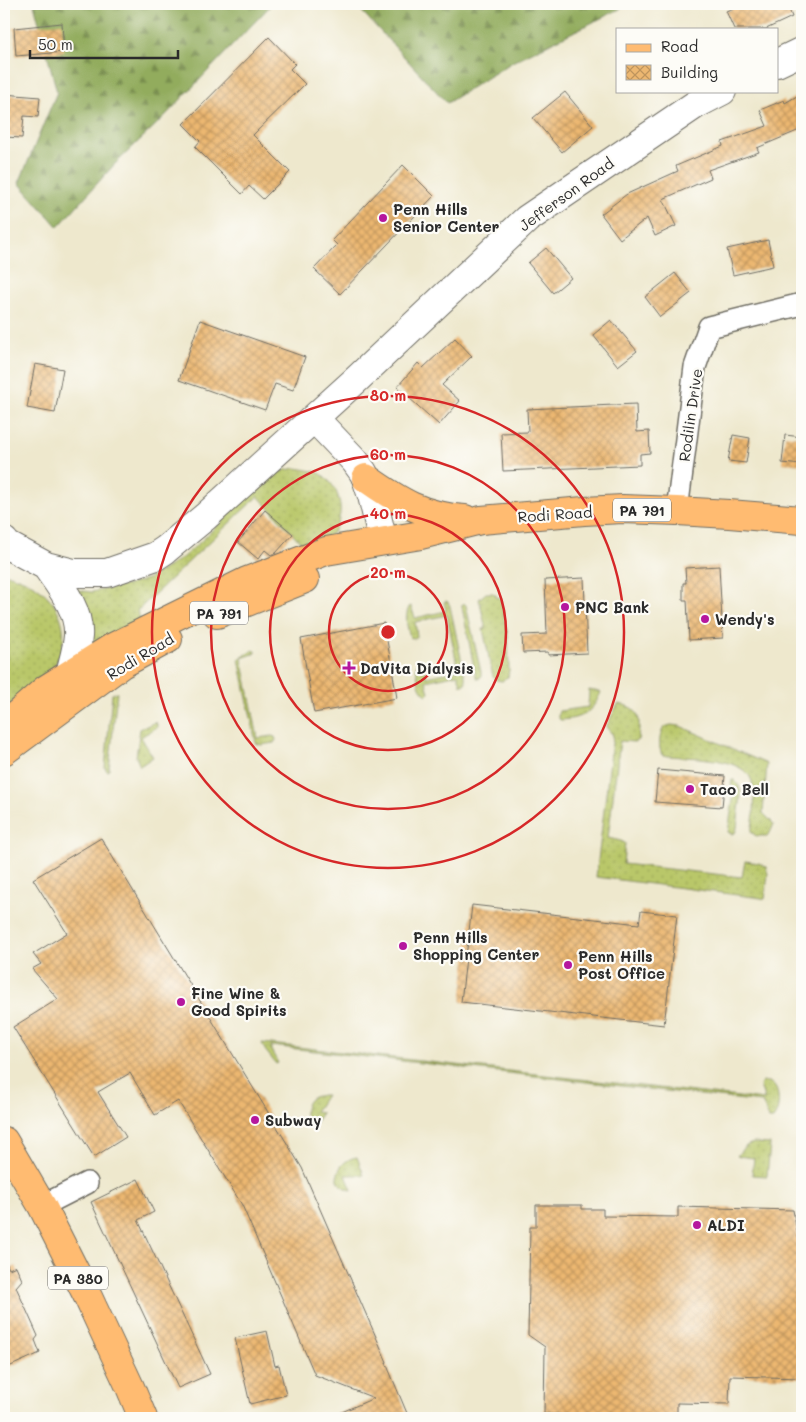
<svg xmlns="http://www.w3.org/2000/svg" width="806" height="1422" font-family="Mali,sans-serif">
<defs>
<pattern id="grass-dots" width="8" height="8" patternUnits="userSpaceOnUse" patternTransform="scale(1.25)"><rect width="8" height="8" fill="#b9c769"/><path d="M2 2h.1M6 6h.1" fill="none" stroke="#9fab5b" stroke-width="1.8" stroke-linecap="round"/></pattern>
<pattern id="forest-firs" width="22" height="20" patternUnits="userSpaceOnUse" patternTransform="scale(1.25)"><rect width="22" height="20" fill="#92ac5d"/><path d="M5 1l3.5 6h-7zM16 11l3.5 6h-7z" fill="#778c4d"/></pattern>
<pattern id="building-cross-hatch" width="8" height="8" patternUnits="userSpaceOnUse" patternTransform="scale(1.25)"><rect width="8" height="8" fill="#ecb771"/><path d="M0 0l8 8M0 8l8-8" fill="none" stroke="#bf955d"/></pattern>
</defs>
<rect width="100%" height="100%" fill="#fdfcf7"/>
<filter id="ink" filterUnits="userSpaceOnUse"><feTurbulence type="fractalNoise" baseFrequency=".02" numOctaves="2"/><feDisplacementMap in="SourceGraphic" scale="10" xChannelSelector="R" yChannelSelector="G"/><feConvolveMatrix kernelMatrix="1 2 1 2 8 2 1 2 1" color-interpolation-filters="sRGB"/></filter>
<filter id="wash" filterUnits="userSpaceOnUse"><feTurbulence type="fractalNoise" baseFrequency=".0096" numOctaves="4" result="noise"/><feDisplacementMap in="SourceGraphic" scale="20" xChannelSelector="R" yChannelSelector="G"/><feGaussianBlur stdDeviation="1.12" result="paint"/><feColorMatrix in="noise" values="0 0 0 0 0 0 0 0 0 0 0 0 0 0 0 0 0 1.4 0 .05"/><feComposite in="paint" operator="in"/></filter>
<g filter="url(#wash)">
<rect width="100%" height="100%" fill="#eee8cd"/>
<path fill="url(#grass-dots)" stroke="#72794a" d="M296,468C306,470 318,470 325,477C339,489 345,510 336,526C335,528 334,531 333,533C328,537 311,544 305,547L258,496L137,611L141,620L93,648L87,645L76,590L91,592L128,585L148,579L182,558L200,542L261,482L281,471Z
M4,573H5C15,577 28,581 37,587C66,608 73,644 49,673C45,678 39,682 34,685C24,693 14,701 4,709V669C7,657 11,630 4,620Z
M486,593H493L496,595L497,598L500,597L508,636L509,670L508,677L502,681L496,680L493,677L483,629H486L479,599Z
M446,601L448,602L450,606L466,681L464,685H461L458,674L426,681L429,693L427,695C417,689 418,677 416,667L417,664L424,662L426,677L458,670L447,615L415,622L417,636L415,639L410,637C407,626 404,618 409,607L411,606L415,618L446,611L444,602Z
M464,603L466,605L481,672V677L478,679L476,677L462,607V605Z
M253,650L256,651V653L242,658L258,738L272,736L275,737L276,740L274,743L261,745L256,743L239,659Z
M589,690L601,692C593,712 582,719 560,720L558,716L559,711L588,707Z
M117,692L109,770L107,771L105,768L112,694Z
M618,704C642,707 640,720 638,740L634,742L620,741L608,838L621,841L625,843L623,864L742,877L745,861L759,863L766,867L768,874L765,899L761,898L596,877L613,735L606,727Z
M155,722L157,724V727L141,737L153,757L140,766L136,757L140,729Z
M671,725L680,726L767,764L763,813L774,824L770,833L767,836H756L751,832C754,818 758,786 748,774C732,757 691,758 669,756L662,755C658,746 659,736 664,727Z
M732,780H734L739,786L741,794L737,828L735,833L731,834L728,832L734,792L731,784Z
M262,1043L765,1100L760,1086L762,1082C781,1078 782,1109 773,1119H769L762,1102L271,1046V1050L278,1063L276,1064L265,1050Z
M322,1095H326L315,1112L322,1113L313,1126C304,1121 302,1108 309,1100C313,1096 318,1096 322,1095Z
M754,1143L770,1144V1146L767,1176L752,1175L754,1158L737,1156C742,1149 745,1145 754,1143Z
M357,1157L364,1175H346L352,1190C329,1187 336,1160 357,1157Z"/>
<path fill="url(#forest-firs)" stroke="#5e6c44" d="M34,4H272L165,116L114,165L58,227L19,183L57,92Z
M355,4H630L514,61L447,103Z"/>
<g id="blocks">
<path fill="url(#building-cross-hatch)" d="M743,4H787L792,17L766,29H734L726,11Z
M62,23L64,52L16,56L14,28Z
M269,37L295,64L290,69L305,84L253,135L290,172L263,199L249,186L242,194L195,147L200,141L183,124Z
M565,92L593,126L562,152L533,118Z
M802,93V129L757,148L759,152L708,170L711,178L663,199L676,226L655,236L647,218L620,239L601,214L627,194L678,171L676,166L723,146L722,142L767,126L760,110L784,100L785,103Z
M4,94L40,97L38,117L24,116L22,138L4,137Z
M403,165L434,196L340,294L314,269L337,245L332,240Z
M768,240L773,266L733,275L727,249Z
M546,248L571,278L553,293L528,263Z
M675,273L691,293L660,317L645,297Z
M200,320L305,357L293,390L275,384L265,410L179,380Z
M611,320L637,351L618,366L593,335Z
M455,338L472,356L442,385L460,401L439,425L397,387L418,363L423,368Z
M35,364L63,369L55,413L27,408Z
M636,404L637,432L649,431L650,453L640,454V465L503,471L501,433L528,432L527,409Z
M733,435L750,438L746,463L728,461Z
M785,435L802,437V465L782,463Z
M265,510L293,534L276,553L271,555L265,550L258,559L238,542Z
M719,566L723,638L689,640L687,600H683V583H686L685,568Z
M584,578L587,653L548,655V652L523,653L522,635L547,634L545,580Z
M384,623L397,698L314,713L301,639Z
M658,770L725,776L722,807L655,802Z
M101,838L302,1168L387,1362L386,1363L409,1418H328L374,1398L315,1375L242,1205L178,1101L155,1115L130,1073L98,1092L126,1137L94,1157L13,1027L58,999L32,969L41,964L33,954L67,933L33,879Z
M472,905L639,924L641,911L677,915L664,1025L461,1002Z
M138,1179L154,1212L138,1220L210,1374L178,1388L91,1202Z
M536,1205H582V1209H603V1216L678,1217V1207L793,1210L802,1257V1378L730,1376L729,1404L677,1403V1416L544,1414L545,1347L528,1335L530,1227H536Z
M4,1258L9,1269L16,1266L22,1280L16,1287L38,1336L35,1340L40,1353L4,1369Z
M267,1331L275,1366L279,1365L286,1395L250,1404L235,1338Z"/>
</g>
</g>
<g filter="url(#ink)">
<use href="#blocks" fill-opacity="0" stroke="#6f6d64" stroke-width="1"/>
<g fill="none" stroke-linecap="round" stroke-linejoin="round">
<g stroke="#6f6d64" stroke-width="24">
<path id="minor" d="M677,511L695,367L709,327L802,304
M42,1206L87,1183"/>
</g>
<g stroke="#6f6d64" stroke-width="30">
<path id="tertiary" d="M777,63L802,51
M314,418L355,461L363,472L366,478L372,496L383,541
M4,541L7,545L46,566L74,573H107L156,556L165,550L205,517L357,379L527,219L695,105L722,91
M46,566C60,586 80,610 78,636C77,649 73,661 70,674"/>
</g>
<g stroke="#6f6d64" stroke-width="30">
<path id="primary" d="M366,478C400,502 422,516 465,519
M217,614L305,579
M4,726L46,689L113,647L247,581L326,551L421,535L481,520L584,511L623,509L677,511L729,514L802,520
M4,751L122,664L168,639
M4,1141L42,1206L88,1297L130,1387L143,1418"/>
</g>
<use href="#minor" stroke="#fff" stroke-width="21"/>
<use href="#tertiary" stroke="#fff" stroke-width="28"/>
<use href="#primary" stroke="#ffbb71" stroke-width="28"/>
</g>
</g>
<g fill="none" stroke="#d62828" stroke-width="2.5">
<circle cx="388" cy="632" r="59"/>
<circle cx="388" cy="632" r="118"/>
<circle cx="388" cy="632" r="177"/>
<circle cx="388" cy="632" r="236"/>
</g>
<g fill="#b5179e" stroke="#fdfcf7" stroke-width="2">
<circle cx="383" cy="218" r="5"/>
<circle cx="565" cy="607" r="5"/>
<circle cx="705" cy="619" r="5"/>
<path d="M346.5 660.5h5v5h5v5h-5v5h-5v-5h-5v-5h5z"/>
<circle cx="690" cy="789" r="5"/>
<circle cx="403" cy="946" r="5"/>
<circle cx="568" cy="965" r="5"/>
<circle cx="181" cy="1002" r="5"/>
<circle cx="255" cy="1120" r="5"/>
<circle cx="697" cy="1225" r="5"/>
</g>
<g text-anchor="middle" dominant-baseline="central" stroke-width="4.5" stroke-linejoin="round" paint-order="stroke">
<g fill="#fdfcf7" stroke="#6a6a68" stroke-width="1">
<rect x="613" y="498.5" width="58" height="23" rx="4"/>
<rect x="190" y="601.5" width="58" height="23" rx="4"/>
<rect x="48" y="1266.5" width="60" height="23" rx="4"/>
</g>
<g font-size="14" font-weight="bold" fill="#2b2b2b">
<text x="642" y="510">PA 791</text>
<text x="219" y="613">PA 791</text>
<text x="78" y="1278">PA 380</text>
</g>
<g font-size="15" fill="#2b2b2b" stroke="#fdfcf7">
<text transform="translate(566 194) rotate(-36)">Jefferson Road</text>
<text transform="translate(690 415) rotate(-82)">Rodilin Drive</text>
<text transform="translate(555 514) rotate(-4)">Rodi Road</text>
<text transform="translate(140 656) rotate(-31)">Rodi Road</text>
</g>
<g font-size="15" font-weight="bold" fill="#2b2b2b" stroke="#fdfcf7" text-anchor="start">
<text x="393" y="209">Penn Hills<tspan x="393" dy="17">Senior Center</tspan></text>
<text x="575" y="607">PNC Bank</text>
<text x="715" y="619">Wendy's</text>
<text x="360" y="668">DaVita Dialysis</text>
<text x="700" y="789">Taco Bell</text>
<text x="413" y="937">Penn Hills<tspan x="413" dy="17">Shopping Center</tspan></text>
<text x="578" y="956">Penn Hills<tspan x="578" dy="17">Post Office</tspan></text>
<text x="191" y="993">Fine Wine &amp;<tspan x="191" dy="17">Good Spirits</tspan></text>
<text x="265" y="1120">Subway</text>
<text x="707" y="1225">ALDI</text>
</g>
</g>
<circle cx="388" cy="632" r="8" fill="#d62828" stroke="#fdfcf7" stroke-width="2.5"/>
<g font-size="15" text-anchor="middle" font-weight="bold" fill="#d62828" stroke="#fdfcf7" stroke-width="4.5" stroke-linejoin="round" paint-order="stroke">
<text x="388" y="401">80 m</text>
<text x="388" y="460">60 m</text>
<text x="388" y="519">40 m</text>
<text x="388" y="578">20 m</text>
</g>
<rect width="806" height="1422" fill="none" stroke="#fdfcf7" stroke-width="20"/>
<rect x="616" y="28" width="162" height="65" fill="#fdfcf7" stroke="#a9a8a5"/>
<rect x="626" y="44" width="25" height="8" fill="#ffbb71" stroke="#a9a8a5"/>
<text x="661" y="52" font-size="15" fill="#2b2b2b">Road</text>
<rect x="626" y="65" width="25" height="15" fill="url(#building-cross-hatch)" stroke="#a9a8a5"/>
<text x="661" y="78" font-size="15" fill="#2b2b2b">Building</text>
<path d="M30 50v8h148v-8" fill="none" stroke="#2b2b2b" stroke-width="2.5"/>
<text x="38" y="50" font-size="15" fill="#2b2b2b" stroke="#fdfcf7" stroke-width="4" paint-order="stroke">50 m</text>
</svg>
